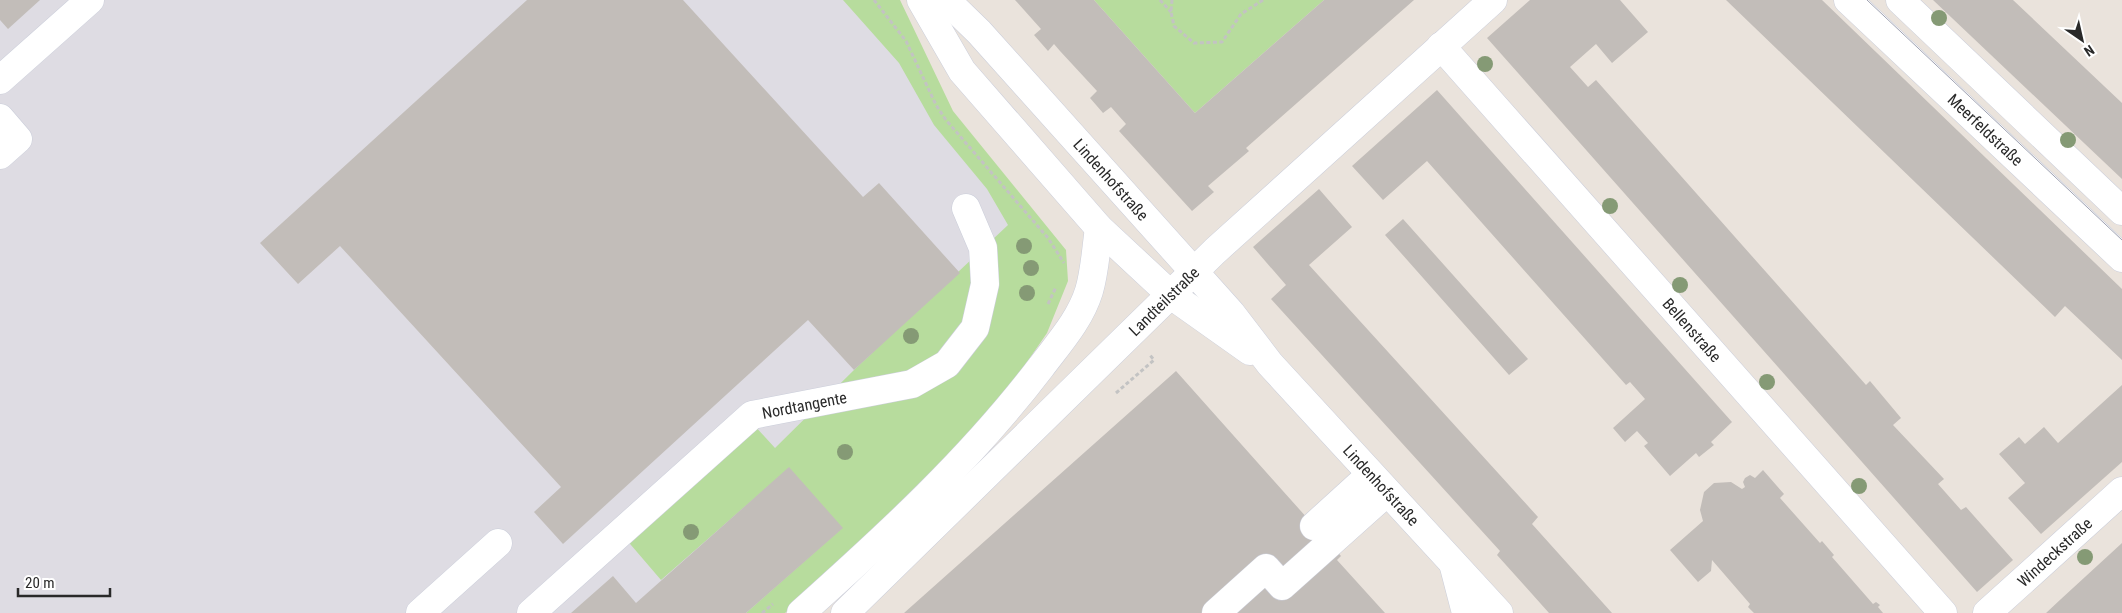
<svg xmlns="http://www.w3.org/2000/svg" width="2122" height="613" font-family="'Roboto Condensed',sans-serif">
<rect width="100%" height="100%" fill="#eae3dc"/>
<path fill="#dedce3" d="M0,0H848L902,61L1038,240L754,613H0Z"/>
<path fill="#b7dc9d" d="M843,0H900L953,111L1066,250L1068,281L1047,333L1023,368L984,419L865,544L785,613H746L842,528L789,468L661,580L625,538L753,424L775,448L854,370L1008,225L987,189L934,125L899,63Z
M1094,0H1324L1195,113Z"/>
<path fill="#c2bdb9" d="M0,0H40L8,29L0,20Z
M527,0H683L863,197L879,183L960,273L854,370L808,320L563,544L534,512L561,487L340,246L298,284L260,243Z
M1015,0H1094L1195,113L1324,0H1414L1246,148L1249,151L1208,186L1214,192L1192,211L1119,131L1126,124L1111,107L1103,113L1090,98L1097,91L1060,51L1054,44L1048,51L1034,35L1041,29Z
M1530,0H1620L1648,32L1612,63L1596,44L1570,67L1588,87L1596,80L1866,385L1870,381L1901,418L1893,425L1944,479L1938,484L1961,510L1966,507L2013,560L1977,592L1487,38Z
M1726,0H1822L2122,289V360L2065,306L2055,317Z
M1933,0H2013L2068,52L2122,103V179Z
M1437,90L1732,422L1711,442L1714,445L1699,457L1696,453L1670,476L1644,446L1648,443L1637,431L1625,442L1613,428L1645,399L1630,382L1626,385L1427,161L1383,200L1352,166Z
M1319,189L1352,227L1309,265L1538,517L1532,524L1612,613H1549L1497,555L1500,551L1271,299L1286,285L1253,247Z
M1403,219L1528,359L1509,375L1385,235Z
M1176,371L1341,556L1337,560L1385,613H904Z
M2122,385V462L2041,534L2008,498L2025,483L1999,454L2019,437L2025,444L2044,427L2058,443Z
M789,467L843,528L746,613H571L613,576L636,603Z
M1763,470L1784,494L1780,498L1820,543L1822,541L1834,555L1832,557L1873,604L1876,602L1880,605L1878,607L1883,613H1754L1748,607L1750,604L1712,560L1711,571L1698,582L1670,550L1703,521L1700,510L1704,492L1714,483L1731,482L1742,489L1745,487L1743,482L1745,478L1750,475L1755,478Z
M2122,543V613H2046L2061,599Z"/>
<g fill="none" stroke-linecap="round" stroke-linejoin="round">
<g stroke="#cbceda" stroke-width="29">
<g id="minor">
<path d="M921,0L962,71L1099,228L1171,295L1250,351"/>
<path id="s1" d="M946,0L979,32L1231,313L1270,364L1499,613"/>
<path id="s2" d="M1848,0L2122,258"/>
<path d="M1900,0L2122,211"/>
<path id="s3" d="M1441,46L1943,613"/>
<path d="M0,80L90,0"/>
<path d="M0,118L18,139L0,155"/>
<path d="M1314,526L1370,475"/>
<path d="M1454,567L1466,613"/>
<path d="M420,613L498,543"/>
<path id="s4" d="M531,613L752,415L912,384L947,364L975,328L985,284L983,248L966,208"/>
<path d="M801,613C887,536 971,459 1041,367C1059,343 1080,320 1089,291C1095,271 1096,248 1099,228"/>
<path id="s5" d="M845,613L1215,251L1493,0"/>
<path d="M1216,613L1266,568L1282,586L1386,493"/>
<path id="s6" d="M1987,613L2122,491"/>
</g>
</g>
<path stroke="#c3c3c3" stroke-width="3" stroke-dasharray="4 2.5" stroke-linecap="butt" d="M874,0L906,41L936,105L946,120L1048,238L1064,263
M1160,0L1171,12
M1172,0L1171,12L1174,26L1194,43L1222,42L1241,14L1263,0
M1048,304L1056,287
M1116,393L1154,360L1150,355
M762,613L773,604"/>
<use href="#minor" stroke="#fff" stroke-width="28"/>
<path stroke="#a0a3b2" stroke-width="1" d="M1867,0L2122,240"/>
</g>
<g fill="#859a75">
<circle cx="1939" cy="18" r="8"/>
<circle cx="1485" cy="64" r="8"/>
<circle cx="2068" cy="140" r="8"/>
<circle cx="1610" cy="206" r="8"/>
<circle cx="1024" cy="246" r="8"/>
<circle cx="1031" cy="268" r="8"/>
<circle cx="1680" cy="285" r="8"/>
<circle cx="1027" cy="293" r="8"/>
<circle cx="911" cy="336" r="8"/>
<circle cx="1767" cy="382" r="8"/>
<circle cx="845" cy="452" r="8"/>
<circle cx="1859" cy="486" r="8"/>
<circle cx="691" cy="532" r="8"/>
<circle cx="2085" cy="557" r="8"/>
</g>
<g text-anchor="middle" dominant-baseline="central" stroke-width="5" stroke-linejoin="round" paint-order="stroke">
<g font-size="16" fill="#292929" stroke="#fff">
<text stroke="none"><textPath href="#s2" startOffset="189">Meerfeldstraße</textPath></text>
<text stroke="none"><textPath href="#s1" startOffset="244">Lindenhofstraße</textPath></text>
<text stroke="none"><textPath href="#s5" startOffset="446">Landteilstraße</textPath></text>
<text stroke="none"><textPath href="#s3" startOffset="379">Bellenstraße</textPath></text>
<text stroke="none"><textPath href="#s4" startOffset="350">Nordtangente</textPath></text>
<text stroke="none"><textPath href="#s1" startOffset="652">Lindenhofstraße</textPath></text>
<text stroke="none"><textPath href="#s6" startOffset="91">Windeckstraße</textPath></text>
</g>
</g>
<g transform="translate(2082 40) rotate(146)" stroke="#ffffff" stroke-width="4" paint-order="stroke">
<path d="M0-4L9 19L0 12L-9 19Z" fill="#292929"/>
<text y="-8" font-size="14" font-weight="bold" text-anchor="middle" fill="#292929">N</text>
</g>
<path d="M18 588v8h92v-8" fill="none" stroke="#292929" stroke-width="2.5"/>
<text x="25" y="588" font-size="15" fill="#292929" stroke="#ffffff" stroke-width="4" paint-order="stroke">20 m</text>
</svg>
